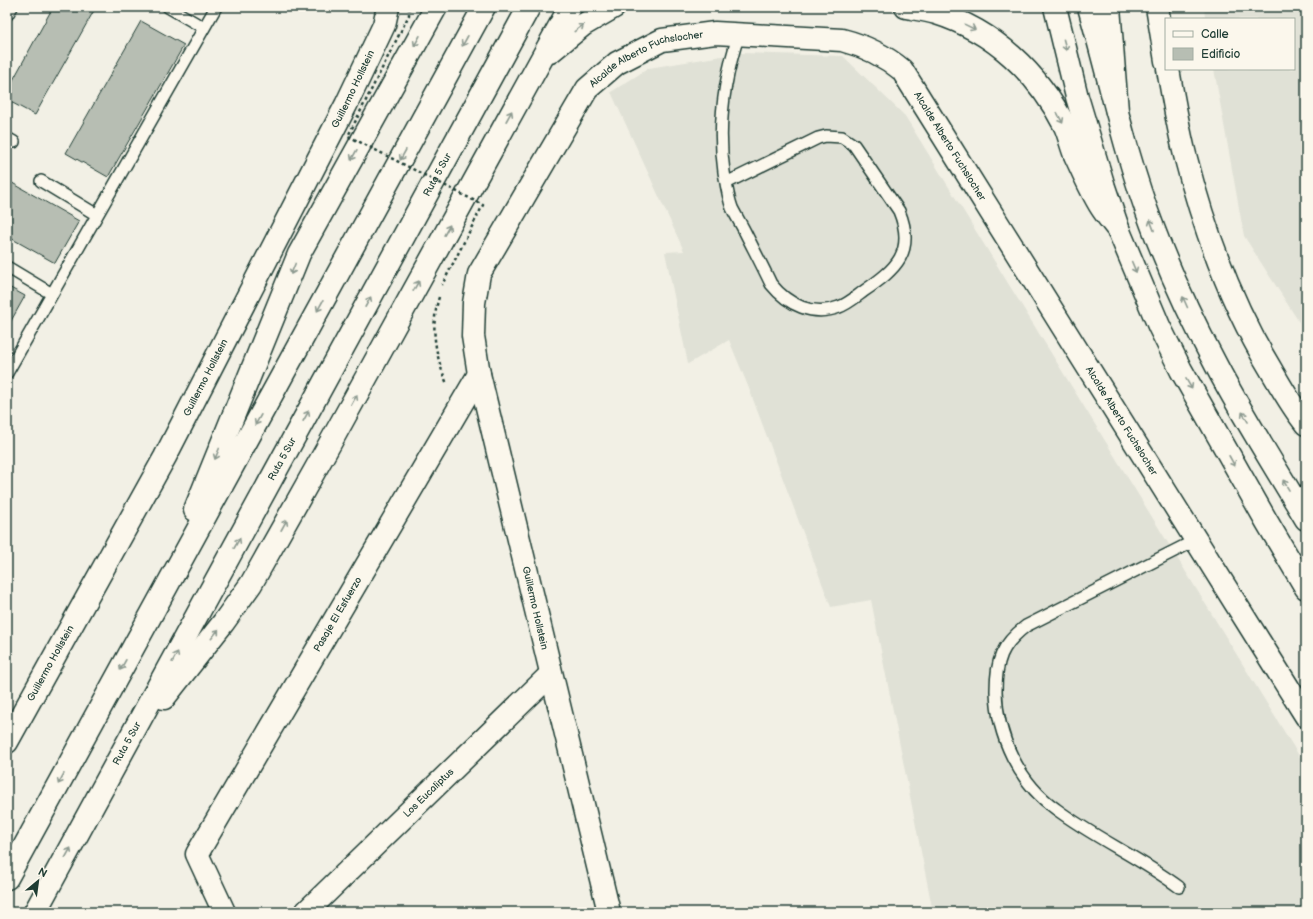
<svg xmlns="http://www.w3.org/2000/svg" width="1313" height="919" font-family="'Balsamiq Sans',sans-serif">
<rect width="100%" height="100%" fill="#f2f0e5"/>
<filter id="ink" filterUnits="userSpaceOnUse"><feTurbulence type="fractalNoise" baseFrequency=".025" numOctaves="2"/><feDisplacementMap in="SourceGraphic" scale="8" xChannelSelector="R" yChannelSelector="G"/><feConvolveMatrix kernelMatrix="1 2 1 2 8 2 1 2 1" color-interpolation-filters="sRGB"/></filter>
<g filter="url(#ink)">
<path fill="#e0e1d6" d="M1204,7H1306V333L1244,236L1214,69H1294V19H1205Z
M740,53L843,56L905,116L1306,767V912H933L871,600L831,607L748,386L729,340L688,364L665,252L684,251L611,92L649,68Z"/>
<path fill="#b7beb3" stroke="#1f3d34" d="M53,7H96L35,115L7,100V91Z
M141,21L184,45L108,177L66,153Z
M7,180L79,221L55,263L7,236Z
M7,286L25,296L7,328Z"/>
<g fill="none" stroke-linecap="round" stroke-linejoin="round">
<g stroke="#1f3d34" stroke-width="14">
<path id="service" d="M168,7L204,28
M7,15L12,7
M7,138L14,142
M41,181L97,215
M726,183L818,138L826,136L842,137L854,145L899,211C916,252 896,269 864,291C857,296 848,304 839,307C813,317 788,305 771,284C763,267 754,250 745,232C741,224 736,216 732,208C728,197 726,184 724,172C717,124 724,79 739,34
M7,267L52,294
M7,373L216,7
M1179,887C1140,858 1095,838 1056,809C1019,783 997,736 996,691C996,661 1001,645 1026,626L1196,540"/>
</g>
<g stroke="#1f3d34" stroke-width="25">
<g id="minor">
<path id="s1" d="M7,742L165,457L346,105L384,25L388,7"/>
<path id="s2" d="M224,912L197,854L479,374"/>
<path id="s3" d="M306,912L551,674"/>
<path id="s4" d="M609,912L479,374L473,336L474,303L479,274L587,89L617,63L662,40L715,33L842,40C865,46 884,55 902,70L1306,716"/>
</g>
</g>
<g stroke="#1f3d34" stroke-width="25">
<path id="tertiary" d="M1157,7L1166,61
M1168,69C1173,98 1178,127 1185,155C1204,229 1230,302 1270,368C1281,387 1292,407 1306,424"/>
</g>
<g stroke="#1f3d34" stroke-width="25">
<path id="trunk" d="M1055,7L1077,97L1104,187L1119,231L1159,326L1181,370L1267,522L1306,588
M1089,7C1110,80 1125,154 1152,225C1170,273 1192,320 1216,365C1243,417 1276,468 1306,519"/>
</g>
<g stroke="#1f3d34" stroke-width="25">
<g id="motorway">
<path d="M906,7C916,9 926,10 936,13C994,31 1038,73 1065,126C1069,135 1071,145 1075,155C1083,172 1091,191 1101,207C1106,215 1113,223 1119,231"/>
<path d="M1109,7L1117,111"/>
<path d="M550,52L583,25L614,7"/>
<path d="M195,510L299,254L436,7"/>
<path d="M164,698L223,623L251,584L328,447L570,7"/>
<path d="M7,878L484,7"/>
<path id="s5" d="M35,912L529,7"/>
</g>
</g>
<path stroke="#1f3d34" stroke-width="2.5" stroke-dasharray="3 3" stroke-linecap="butt" d="M439,297C430,328 435,354 447,384"/>
<use href="#service" stroke="#fbf7ec" stroke-width="11"/>
<use href="#minor" stroke="#fbf7ec" stroke-width="22"/>
<use href="#tertiary" stroke="#fbf7ec" stroke-width="22"/>
<use href="#trunk" stroke="#fbf7ec" stroke-width="22"/>
<use href="#motorway" stroke="#fbf7ec" stroke-width="22"/>
<path stroke="#1f3d34" stroke-width="2.5" stroke-dasharray="3 3" stroke-linecap="butt" d="M409,7V15L348,136L483,205L442,285"/>
</g>
<defs><path id="oneway-shaft" d="M-6 0H5M1.5-3L5.5 0L1.5 3" fill="none" stroke-width="1.6" stroke-linecap="round" stroke-linejoin="round"/></defs>
<g stroke="#8d9a90">
<use href="#oneway-shaft" transform="translate(970 27) rotate(26)"/>
<use href="#oneway-shaft" transform="translate(579 28) rotate(-37)"/>
<use href="#oneway-shaft" transform="translate(417 41) rotate(119)"/>
<use href="#oneway-shaft" transform="translate(465 41) rotate(119)"/>
<use href="#oneway-shaft" transform="translate(1065 45) rotate(75)"/>
<use href="#oneway-shaft" transform="translate(509 116) rotate(-61)"/>
<use href="#oneway-shaft" transform="translate(1060 118) rotate(62)"/>
<use href="#oneway-shaft" transform="translate(354 155) rotate(119)"/>
<use href="#oneway-shaft" transform="translate(403 155) rotate(119)"/>
<use href="#oneway-shaft" transform="translate(1152 225) rotate(-111)"/>
<use href="#oneway-shaft" transform="translate(447 230) rotate(-61)"/>
<use href="#oneway-shaft" transform="translate(1134 267) rotate(67)"/>
<use href="#oneway-shaft" transform="translate(293 269) rotate(112)"/>
<use href="#oneway-shaft" transform="translate(416 286) rotate(-61)"/>
<use href="#oneway-shaft" transform="translate(368 302) rotate(-61)"/>
<use href="#oneway-shaft" transform="translate(1185 302) rotate(-114)"/>
<use href="#oneway-shaft" transform="translate(320 306) rotate(119)"/>
<use href="#oneway-shaft" transform="translate(1189 384) rotate(60)"/>
<use href="#oneway-shaft" transform="translate(354 400) rotate(-61)"/>
<use href="#oneway-shaft" transform="translate(306 416) rotate(-61)"/>
<use href="#oneway-shaft" transform="translate(1245 417) rotate(-121)"/>
<use href="#oneway-shaft" transform="translate(258 420) rotate(119)"/>
<use href="#oneway-shaft" transform="translate(217 454) rotate(112)"/>
<use href="#oneway-shaft" transform="translate(1232 461) rotate(61)"/>
<use href="#oneway-shaft" transform="translate(1286 485) rotate(-121)"/>
<use href="#oneway-shaft" transform="translate(284 525) rotate(-61)"/>
<use href="#oneway-shaft" transform="translate(237 543) rotate(-61)"/>
<use href="#oneway-shaft" transform="translate(215 634) rotate(-52)"/>
<use href="#oneway-shaft" transform="translate(175 657) rotate(-61)"/>
<use href="#oneway-shaft" transform="translate(123 665) rotate(119)"/>
<use href="#oneway-shaft" transform="translate(61 779) rotate(119)"/>
<use href="#oneway-shaft" transform="translate(68 853) rotate(-61)"/>
</g>
</g>
<g text-anchor="middle" dominant-baseline="central" stroke-width="3" stroke-linejoin="round" paint-order="stroke">
<g font-size="10" fill="#1f3d34" stroke="#fbf7ec">
<text stroke="none"><textPath href="#s4" startOffset="937">Alcalde Alberto Fuchslocher</textPath></text>
<text stroke="none"><textPath href="#s1" startOffset="739">Guillermo Hollstein</textPath></text>
<text stroke="none"><textPath href="#s4" startOffset="1297">Alcalde Alberto Fuchslocher</textPath></text>
<text stroke="none"><textPath href="#s5" startOffset="840">Ruta 5 Sur</textPath></text>
<text stroke="none"><textPath href="#s1" startOffset="415">Guillermo Hollstein</textPath></text>
<text stroke="none"><textPath href="#s4" startOffset="1621">Alcalde Alberto Fuchslocher</textPath></text>
<text stroke="none"><textPath href="#s5" startOffset="516">Ruta 5 Sur</textPath></text>
<text transform="translate(535 608) rotate(77)">Guillermo Hollstein</text>
<text stroke="none"><textPath href="#s2" startOffset="342">Pasaje El Esfuerzo</textPath></text>
<text stroke="none"><textPath href="#s1" startOffset="90">Guillermo Hollstein</textPath></text>
<text stroke="none"><textPath href="#s5" startOffset="192">Ruta 5 Sur</textPath></text>
<text stroke="none"><textPath href="#s3" startOffset="171">Los Eucaliptus</textPath></text>
</g>
</g>
<rect width="1313" height="919" fill="none" stroke="#fbf7ec" stroke-width="24"/>
<rect x="12" y="12" width="1289" height="895" fill="none" stroke="#1f3d34" stroke-width="1.5" filter="url(#ink)"/>
<rect x="1165" y="18" width="130" height="52" fill="#fbf7ec" stroke="#a3ada2"/>
<rect x="1173" y="31" width="20" height="6" fill="#fbf7ec" stroke="#a3ada2"/>
<text x="1201" y="38" font-size="12" fill="#1f3d34">Calle</text>
<rect x="1173" y="48" width="20" height="12" fill="#b7beb3" stroke="#a3ada2"/>
<text x="1201" y="58" font-size="12" fill="#1f3d34">Edificio</text>
<g transform="translate(38 881) rotate(29)" stroke="#fbf7ec" stroke-width="3" paint-order="stroke">
<path d="M0-3L7 15L0 10L-7 15Z" fill="#1f3d34"/>
<text y="-6" font-size="11" font-weight="bold" text-anchor="middle" fill="#1f3d34">N</text>
</g>
</svg>
